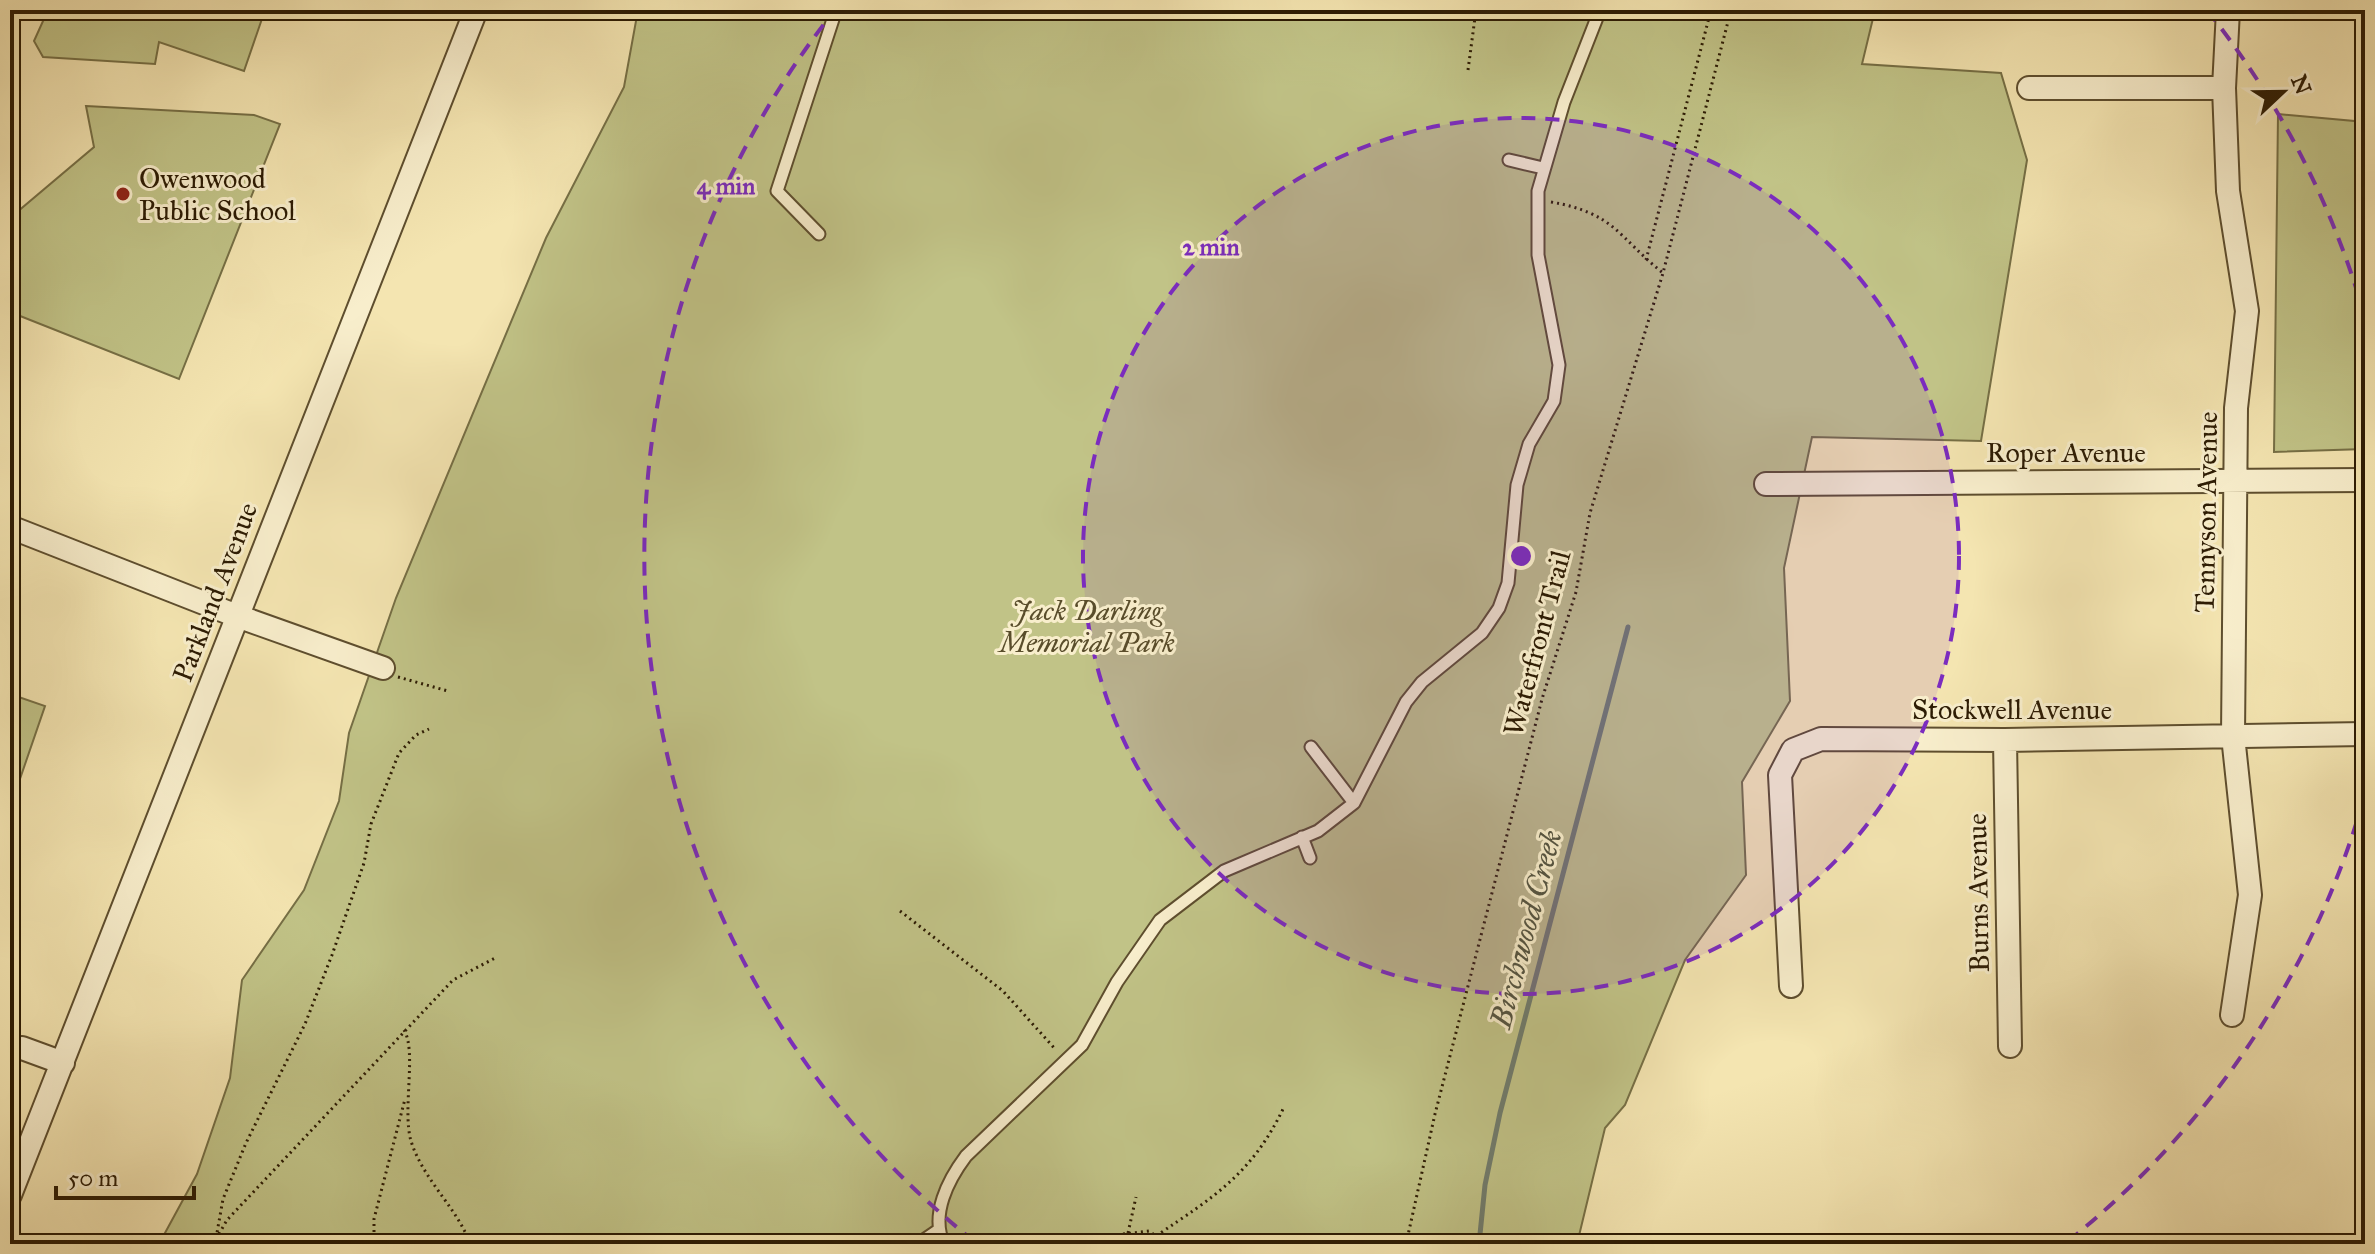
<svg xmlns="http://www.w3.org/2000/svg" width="2375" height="1254" font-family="'IM FELL Great Primer',serif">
<rect width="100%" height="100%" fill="#f4e5b1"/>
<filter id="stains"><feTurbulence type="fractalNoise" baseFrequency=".0025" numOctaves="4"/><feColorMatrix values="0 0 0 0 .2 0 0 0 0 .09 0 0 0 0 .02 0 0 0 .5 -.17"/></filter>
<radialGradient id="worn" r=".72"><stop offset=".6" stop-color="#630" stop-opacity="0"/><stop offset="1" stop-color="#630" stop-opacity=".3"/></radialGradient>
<path fill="#c1c387" stroke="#766f45" stroke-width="2" d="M48,10H265L244,71L159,42L155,64L43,57L34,41Z
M638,10H1875L1862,64L2001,73L2027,160L1981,441L1812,437L1784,568L1790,701L1742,782L1746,875L1685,960L1625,1105L1605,1128L1577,1244H159L197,1174L230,1078L242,980L304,890L339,801L349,733L396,598L546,238L624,87Z
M86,106L254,115L280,124L179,379L10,312V218L94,147Z
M2278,114L2365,122V449L2274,452Z
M10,694L45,706L10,808Z"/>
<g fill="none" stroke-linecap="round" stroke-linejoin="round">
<path stroke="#707c6d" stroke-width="5" d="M1479,1244L1485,1185L1500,1113L1628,627"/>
</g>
<path fill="#ebb094" stroke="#2c1b03" stroke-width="2" d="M1007,1236L1010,1244H984V1243Z"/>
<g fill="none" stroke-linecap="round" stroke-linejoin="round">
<g stroke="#5e4e2e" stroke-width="15">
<path id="lane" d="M1509,160L1543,168
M819,234L777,191L836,10
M1311,747L1354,803
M1302,837L1310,858
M918,1244L937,1231
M944,1244C930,1215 948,1180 966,1156L1082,1045L1117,982L1160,920L1224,871L1318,831L1354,803L1406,702L1422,682L1482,633L1499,608L1508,583L1517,485L1529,444L1554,401L1559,365L1538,255V191L1564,102L1600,10"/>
</g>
<g stroke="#5e4e2e" stroke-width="26">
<path id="street" d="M2228,10L2224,88L2228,191L2247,311L2236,408L2233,736L2250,895L2232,1015
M2029,88H2224
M1766,484L2365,480
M10,527L237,616L383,668
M2005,740L2010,1046
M1791,986L1780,775L1793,750L1821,739L2005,740L2365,734
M22,1048L63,1063
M10,1195L476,10"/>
</g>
<path stroke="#2c1b03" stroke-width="3" stroke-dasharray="2 4" stroke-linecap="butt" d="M1468,70L1476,10
M1551,202C1615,213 1618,237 1663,273
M1646,260L1711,10
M398,677L448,691
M900,911L1003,991L1056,1050
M404,1030C417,1051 402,1110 411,1141C423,1180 459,1210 470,1244
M1128,1233L1136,1197
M219,1234L227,1220L453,980L497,957
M1156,1236C1215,1196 1252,1174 1284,1107
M215,1244L223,1199L246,1143L305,1024L332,955L364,863L371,824L399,753L416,735L429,729
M374,1244V1219L405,1099
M1095,1244L1115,1235L1149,1231L1167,1244
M1406,1244L1435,1114L1542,699L1576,592L1590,513L1663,273L1731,10"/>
<use href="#lane" stroke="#f8eecc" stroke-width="11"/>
<use href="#street" stroke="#f8eecc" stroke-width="22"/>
</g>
<circle cx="1521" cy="556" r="438" fill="#7b2cbf" fill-opacity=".12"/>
<g fill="none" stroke="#7b2cbf" stroke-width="4" stroke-dasharray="14 10">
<circle cx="1521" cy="556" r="438"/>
<path d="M2364 798A877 877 0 0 1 2067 1242M975 1242A877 877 0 0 1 835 10M2207 10A877 877 0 0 1 2364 314"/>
</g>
<circle fill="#8f2418" stroke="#f8eecc" stroke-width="3" cx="123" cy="194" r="8"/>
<g text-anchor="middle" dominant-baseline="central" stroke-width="6" stroke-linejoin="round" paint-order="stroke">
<g font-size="28" fill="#2c1b03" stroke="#f8eecc" text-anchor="start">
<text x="139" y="178">Owenwood<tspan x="139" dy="32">Public School</tspan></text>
</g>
<g font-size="28" fill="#2c1b03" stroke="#f8eecc">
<text x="2066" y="452">Roper Avenue</text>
<text transform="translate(2206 512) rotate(-89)">Tennyson Avenue</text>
<text transform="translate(215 592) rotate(-69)">Parkland Avenue</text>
<text transform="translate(1537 643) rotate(-75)">Waterfront Trail</text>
<text x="2012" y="709">Stockwell Avenue</text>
<text transform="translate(1978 893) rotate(-91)">Burns Avenue</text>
</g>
<g font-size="28" font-style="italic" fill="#594d2b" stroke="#f8eecc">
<text x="1087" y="610">Jack Darling<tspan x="1087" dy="32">Memorial Park</tspan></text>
</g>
<g font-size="30" font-style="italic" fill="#545441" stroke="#f8eecc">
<text transform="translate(1526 929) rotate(-75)">Birchwood Creek</text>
</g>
</g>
<circle cx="1521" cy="556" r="12" fill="#7b2cbf" stroke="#f8eecc" stroke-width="4"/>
<g font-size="24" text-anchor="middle" font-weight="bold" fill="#7b2cbf" stroke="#f8eecc" stroke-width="6" stroke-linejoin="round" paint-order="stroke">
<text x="726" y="194">4 min</text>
<text x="1211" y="255">2 min</text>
</g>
<rect width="2375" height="1254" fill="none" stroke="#f4e5b1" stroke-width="40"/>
<rect x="12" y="12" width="2351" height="1230" fill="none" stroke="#2c1b03" stroke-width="4"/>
<rect x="20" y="20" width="2335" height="1214" fill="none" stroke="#2c1b03" stroke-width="2"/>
<g transform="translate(2283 92) rotate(68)" stroke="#f8eecc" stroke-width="6" paint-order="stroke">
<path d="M0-6L14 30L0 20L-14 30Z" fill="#2c1b03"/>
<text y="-12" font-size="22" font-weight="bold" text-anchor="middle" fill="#2c1b03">N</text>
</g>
<path d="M56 1186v12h138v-12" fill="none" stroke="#2c1b03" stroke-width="4"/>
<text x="68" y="1186" font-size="24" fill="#2c1b03" stroke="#f8eecc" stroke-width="6" paint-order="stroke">50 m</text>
<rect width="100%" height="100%" filter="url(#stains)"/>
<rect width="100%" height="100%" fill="url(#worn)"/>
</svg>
